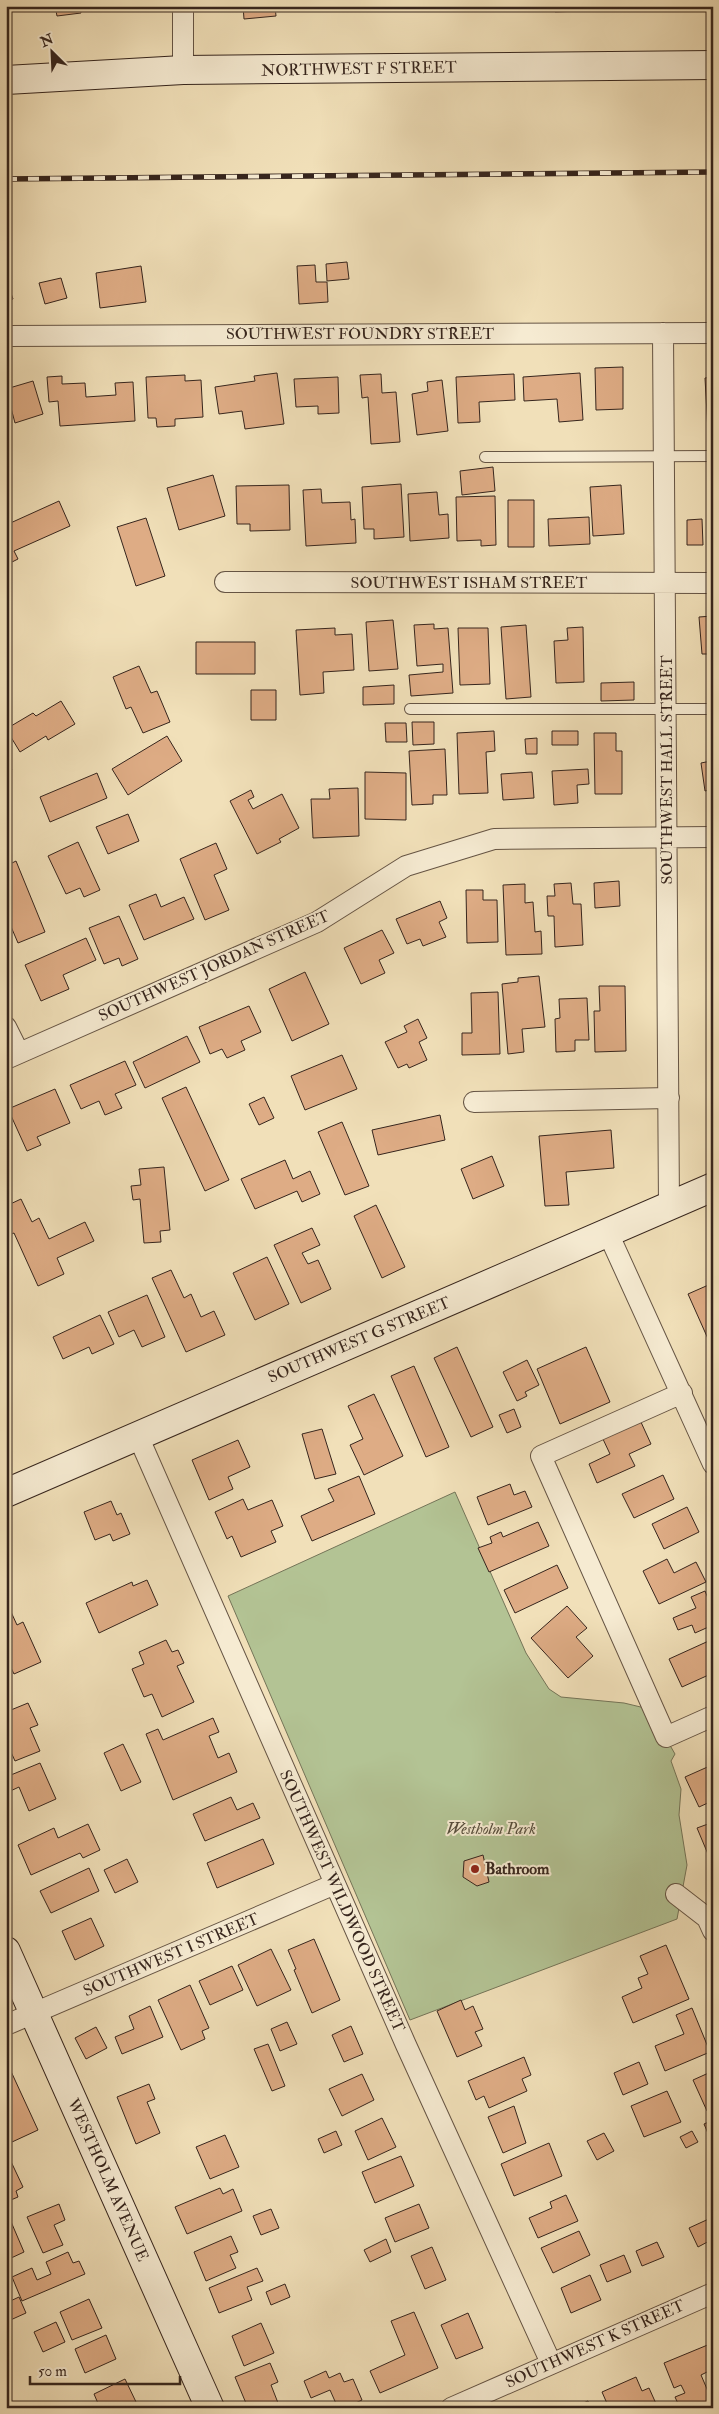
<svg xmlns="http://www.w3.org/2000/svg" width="719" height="2414" font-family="'IM FELL Double Pica',serif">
<rect width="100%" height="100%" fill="#f1e0b9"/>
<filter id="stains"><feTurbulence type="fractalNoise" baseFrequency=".004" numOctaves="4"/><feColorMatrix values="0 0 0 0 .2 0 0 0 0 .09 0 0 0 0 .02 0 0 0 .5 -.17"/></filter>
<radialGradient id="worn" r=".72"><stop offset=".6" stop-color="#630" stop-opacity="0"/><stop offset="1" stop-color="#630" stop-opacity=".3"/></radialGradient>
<path fill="#b3c394" stroke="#747458" d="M455,1492L526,1653L549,1689L561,1697L624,1703L649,1709L675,1754L671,1761L681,1789L679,1815L687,1865L677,1919L410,2020L228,1596Z"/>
<path fill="#deac85" stroke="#36251d" d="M55,6H85L80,7L81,13L57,16Z
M243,6H275L276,16L244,19Z
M554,6H604V10L555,12Z
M347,262L349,279L327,281L326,264Z
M315,265L316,282H327L328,302L299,304L297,266Z
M141,266L146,302L100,308L96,273Z
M6,278L13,299L6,302Z
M61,278L67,298L45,304L39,283Z
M623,367V409L596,410L595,368Z
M277,373L284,424L245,429L242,411L219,414L215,387L255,381L254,376Z
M580,373L583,420L559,422L557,399L524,401L523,377Z
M381,374L382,393L396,392L400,442L371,444L368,397L362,398L360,375Z
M514,374L515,400L479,402L480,422L458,423L456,377Z
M185,375V381L201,380L203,417L175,419V426L157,427L156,418H148L146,377Z
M62,376V384L85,383L86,397L116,395L115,383L133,382L135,421L60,426L58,401L49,402L47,377Z
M338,377L339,413L318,414V406L296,407L294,379Z
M713,377V432H708L705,378Z
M442,380L448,431L417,435L412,394L428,391L427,382Z
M33,381L43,414L15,423L6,389Z
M493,467L495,491L462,495L460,471Z
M213,475L225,516L179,530L167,488Z
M401,484L404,537L374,539V529H364L362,487Z
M289,485L290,530L250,531V524H237L236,486Z
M621,485L624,534L593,536L590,487Z
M321,489L322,503L350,502L351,520L355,519L356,543L306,546L303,490Z
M437,492L439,515L448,514L449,538L410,541L408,494Z
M495,496L496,545L481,546V540L457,541L456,497Z
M508,500H534V547H508Z
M59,501L70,526L14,551L18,559L6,565V525Z
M589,517L590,544L549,546L548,519Z
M146,518L165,576L136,586L117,527Z
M702,519L703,545H687V520Z
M713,616V654H702L699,617Z
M393,620L398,669L369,671L366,622Z
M434,624V629L448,628L453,693L411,696L409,675L443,672V664L417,666L414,625Z
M526,625L531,697L506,699L501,627Z
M583,627L584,682L556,683L554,641L568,640L567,628Z
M335,628V635L352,634L354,670L323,672L324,693L300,695L296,630Z
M458,628H488L490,684L460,685Z
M196,642H255V674H196Z
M139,666L151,693L157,691L170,722L143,733L131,707L126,709L113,677Z
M634,682V700L601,701V683Z
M394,685V704L363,705V687Z
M251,690H276V720H251Z
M61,701L75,724L48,740L46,736L20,752L6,729L33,713L36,716Z
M412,722H434V744L413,745Z
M385,723H406L407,742H386Z
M494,731L495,751L486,752L488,793L459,794L457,733Z
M552,731H578V745H552Z
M594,733H616V751H622V794H595Z
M167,736L182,761L128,795L112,769Z
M537,738V754H526L525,739Z
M708,739H713V789L705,791L701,763L711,761Z
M445,749L447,795H433V804L412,805L409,751Z
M6,761L12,770L6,774Z
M588,769L589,784L577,785L578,803L554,805L552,771Z
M365,772L406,773V820L365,819Z
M532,772L534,798L503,800L501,774Z
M97,773L107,798L50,822L40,797Z
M358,788L359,836L313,838L311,799H330L329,789Z
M251,790L254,797L248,800L253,809L282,794L299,828L279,839L281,842L257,854L230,801Z
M128,814L139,841L108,854L96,827Z
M78,842L100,890L84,897L80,888L66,894L48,856Z
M216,843L227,869L214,875L229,910L205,920L180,859Z
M16,861L45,932L18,943L6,915V866Z
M619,881L620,906L595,908L594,883Z
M571,883L573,904H581L583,945L555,947L554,916H548L547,896H555L554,884Z
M525,884V903L533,902L535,932L541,931L542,954L506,955L503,885Z
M466,890H483V900H497L498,942L467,943Z
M156,894L161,907L184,897L194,919L144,940L129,905Z
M440,901L447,918L439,922L446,937L423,946L420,939L407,944L396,919Z
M119,916L138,959L122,966L119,958L104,964L89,928Z
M382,930L394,953L379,960L385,973L361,984L344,948Z
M86,938L96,960L63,975L69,989L41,1001L25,965Z
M305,972L329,1024L292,1041L269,989Z
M539,976L545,1027L522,1029L524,1052L508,1054L502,984L518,982V978Z
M599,986H625L626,1051L595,1052L594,1011H600Z
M498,992L500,1054L462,1055V1033H472L471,993Z
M587,998L589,1040H575V1051L556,1052L555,1019L560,1018L559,999Z
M249,1006L261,1032L241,1041L245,1050L227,1058L222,1049L210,1054L199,1027Z
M418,1019L427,1038L419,1042L427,1060L409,1068L407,1064L398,1068L385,1042L407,1032L404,1026Z
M187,1036L200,1062L145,1088L133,1062Z
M342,1055L357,1089L305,1110L291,1076Z
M710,1058H713V1091Z
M125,1061L136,1085L115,1094L122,1108L105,1115L99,1101L81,1109L70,1085Z
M186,1087L229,1180L205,1191L162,1098Z
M55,1089L70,1123L37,1137L41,1145L27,1151L8,1109Z
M710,1096H713V1135H712Z
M264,1097L274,1118L259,1125L249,1104Z
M440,1115L445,1140L378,1155L372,1130Z
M342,1122L369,1186L345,1195L318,1132Z
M611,1130L614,1168L566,1172L569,1205L545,1206L539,1136Z
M492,1156L504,1186L473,1199L461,1169Z
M285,1160L293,1179L310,1171L320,1194L302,1202L297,1191L255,1209L241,1179Z
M164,1167L170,1230L160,1231L161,1242L144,1243L140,1199L133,1200L131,1186L141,1185L139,1169Z
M21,1199L32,1222L39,1218L49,1239L85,1222L94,1241L57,1258L64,1274L38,1286L14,1233L7,1236L6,1234V1206Z
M376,1205L405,1267L382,1278L354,1216Z
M312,1228L320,1245L302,1253L308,1264L318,1260L331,1289L301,1303L274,1245Z
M267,1257L289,1304L255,1320L233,1273Z
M171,1270L184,1298L191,1294L201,1317L214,1311L225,1335L186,1352L152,1278Z
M713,1283V1350L688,1294Z
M147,1295L165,1337L142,1347L134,1330L119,1337L108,1312Z
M100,1315L114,1344L92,1354L89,1347L63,1359L53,1337Z
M457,1347L493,1427L471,1437L434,1358Z
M586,1347L610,1402L560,1424L537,1369Z
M527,1360L539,1385L525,1392L527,1396L517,1401L503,1372Z
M414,1366L449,1447L426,1457L391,1376Z
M374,1394L403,1456L364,1475L350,1445L363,1439L348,1406Z
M514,1409L521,1427L507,1433L499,1415Z
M640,1420L651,1444L629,1454L635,1466L597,1483L589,1464L610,1454L602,1437Z
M322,1429L336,1474L315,1479L302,1434Z
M238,1440L250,1467L228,1477L233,1489L209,1500L192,1460Z
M663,1475L674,1499L634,1518L622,1494Z
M359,1476L375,1514L312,1541L301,1516L334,1501L328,1489Z
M510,1484L514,1495L525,1491L532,1507L488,1525L477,1497Z
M243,1499L248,1510L272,1500L283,1526L271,1531L276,1542L241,1557L232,1536L227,1539L215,1512Z
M111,1501L117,1515L121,1513L130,1534L113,1541L110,1534L95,1540L84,1512Z
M687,1507L699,1532L664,1549L652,1524Z
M538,1522L549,1546L489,1572L478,1548L492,1543L490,1537L501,1532L503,1537Z
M667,1559L674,1573L696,1562L706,1582L659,1604L643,1571Z
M557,1565L568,1588L515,1613L504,1590Z
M147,1580L158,1605L99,1633L86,1603L132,1582L133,1586Z
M705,1591L710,1603L713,1601V1625L695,1633L692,1625L678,1630L673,1618L696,1608L691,1597Z
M6,1601L17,1625L23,1622L41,1662L14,1674L6,1658Z
M567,1606L587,1628L576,1637L593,1656L568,1678L531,1638Z
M713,1639V1673L682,1687L669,1659Z
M166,1640L172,1652L178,1650L184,1663L177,1666L194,1702L162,1717L152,1694L144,1697L132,1669L144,1664L139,1652Z
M28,1703L38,1725L30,1728L40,1751L15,1761L6,1741V1712Z
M213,1718L219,1732L209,1736L218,1758L229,1753L237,1772L173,1800L146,1734L158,1729L163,1740Z
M123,1744L141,1782L121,1791L104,1753Z
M40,1763L56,1799L29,1811L19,1787L6,1793V1777Z
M712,1765L713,1808L710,1802L699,1807L685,1777Z
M231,1797L237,1810L253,1803L260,1818L205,1841L193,1814Z
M88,1824L100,1850L83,1858L80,1853L31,1875L18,1845L54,1828L58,1838Z
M708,1824L713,1836V1866L697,1828Z
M263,1839L274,1864L217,1888L207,1863Z
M483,1855L489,1882L477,1886L463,1877L464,1861Z
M127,1859L138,1882L115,1893L104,1870Z
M89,1868L99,1891L51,1913L40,1891Z
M91,1918L104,1946L75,1960L62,1931Z
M314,1939L340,2000L312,2013L294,1970L296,1969L288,1950Z
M666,1945L689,1999L633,2023L622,1997L642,1988L638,1978L648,1974L640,1956Z
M271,1949L291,1990L257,2006L238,1965Z
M232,1966L243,1990L210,2005L199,1981Z
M190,1985L209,2028L202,2031L205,2039L181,2050L158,2000Z
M461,2000L465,2010L473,2006L483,2029L475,2032L482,2046L457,2057L437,2011Z
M150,2006L163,2037L122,2054L115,2037L134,2029L129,2016Z
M692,2008L710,2052L665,2071L655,2046L684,2034L676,2015Z
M287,2022L297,2044L280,2051L271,2029Z
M351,2026L363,2054L344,2062L332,2035Z
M96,2027L107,2048L86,2059L75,2038Z
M268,2044L285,2086L272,2091L254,2049Z
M524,2057L531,2075L522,2079L527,2091L489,2108L484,2096L476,2100L468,2081Z
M639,2062L648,2084L623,2095L614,2073Z
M9,2067L38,2130L12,2142L6,2130V2068Z
M713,2071V2108L707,2111L693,2080Z
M362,2074L374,2100L342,2116L329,2089Z
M149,2084L155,2099L147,2102L160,2133L136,2144L117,2097Z
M667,2091L681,2122L644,2137L631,2106Z
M514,2106L526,2143L503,2153L488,2117Z
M382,2118L396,2147L368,2160L355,2131Z
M713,2120V2145L704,2124Z
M336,2131L342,2145L324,2153L318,2139Z
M692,2131L698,2142L686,2148L680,2137Z
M604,2133L614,2151L597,2160L587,2141Z
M225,2135L239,2167L210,2179L196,2147Z
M549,2143L562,2176L514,2196L501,2164Z
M6,2151L23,2187L16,2191L18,2197L6,2202Z
M401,2156L414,2186L375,2203L362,2172Z
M220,2188L223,2194L233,2189L242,2211L187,2234L175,2207Z
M566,2195L578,2221L538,2238L529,2218L552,2208L550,2202Z
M59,2204L65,2220L54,2225L63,2245L43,2253L27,2217Z
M419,2204L429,2228L395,2242L385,2218Z
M271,2209L279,2228L261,2235L253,2216Z
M9,2217L24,2252L9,2259L6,2253V2218Z
M713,2217V2239L698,2247L689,2228Z
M579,2231L590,2255L553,2273L541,2248Z
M231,2236L238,2252L230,2255L236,2268L206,2281L194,2252Z
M386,2239L391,2252L370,2262L364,2250Z
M657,2242L664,2257L642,2266L636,2251Z
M432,2247L446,2280L425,2289L411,2256Z
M68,2252L73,2263L79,2261L85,2274L22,2301L12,2277L32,2268L37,2280L51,2274L46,2262Z
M624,2255L631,2272L607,2282L600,2265Z
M257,2268L263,2281L247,2287L252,2300L219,2313L209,2288Z
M590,2275L601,2300L571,2313L561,2288Z
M285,2284L290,2297L271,2305L266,2292Z
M19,2297L26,2313L6,2322V2303Z
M89,2299L102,2328L72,2340L60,2312Z
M414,2312L438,2368L380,2393L370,2371L405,2355L391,2321Z
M468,2313L483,2348L456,2359L441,2325Z
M56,2322L65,2342L43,2352L34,2332Z
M261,2323L274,2353L244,2366L232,2336Z
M106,2335L116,2359L85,2373L75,2349Z
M710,2344L713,2350V2369L701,2375L713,2403L701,2408H680L675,2397L685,2393L681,2385L674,2388L664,2363Z
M270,2363L278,2382L271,2385L280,2408H248L235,2377Z
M326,2371L329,2378L340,2373L344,2382L353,2379L362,2400L345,2408H338L330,2390L311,2398L304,2381Z
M636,2377L642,2391L649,2388L658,2408H609L602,2392Z
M125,2379L137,2404L129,2408H100L94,2394Z
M588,2401L591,2408H571Z"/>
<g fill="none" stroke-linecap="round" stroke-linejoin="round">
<g stroke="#655444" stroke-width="12">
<path id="lane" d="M485,457L713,456
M410,709H713"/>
</g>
<g stroke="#655444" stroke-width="22">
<path id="street" d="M183,70V6
M663,333L669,1206
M6,336L713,333
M225,582L713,583
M6,1027L19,1053
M6,1059L317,922L406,866L494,839L713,837
M474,1102L669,1098
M608,1233L713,1464
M682,1393L541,1456L666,1737L713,1716
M138,1436L406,2045L551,2363
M676,1894L707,1918L713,1931
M6,2025L335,1884
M451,2408L713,2293"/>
</g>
<g stroke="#36251d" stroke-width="30">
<path id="secondary" d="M6,80L183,70L713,65
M6,1493L713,1187
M6,1951L210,2408"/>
</g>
<use href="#lane" stroke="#f6ebd2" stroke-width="10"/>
<use href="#street" stroke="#f6ebd2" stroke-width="20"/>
<use href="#secondary" stroke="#f6ebd2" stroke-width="28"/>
<g stroke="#36251d" stroke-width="5.5">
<path id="rail" d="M6,179L713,172"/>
</g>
<use href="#rail" stroke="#f6ebd2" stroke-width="4" stroke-dasharray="11" stroke-linecap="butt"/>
</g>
<circle fill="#8f2418" stroke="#f6ebd2" stroke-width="2" cx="475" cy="1869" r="5"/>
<g text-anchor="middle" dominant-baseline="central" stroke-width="4" stroke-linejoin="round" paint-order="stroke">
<g font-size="16" fill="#36251d" stroke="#f6ebd2">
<text transform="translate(359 69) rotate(-1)">NORTHWEST F STREET</text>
<text x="360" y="334">SOUTHWEST FOUNDRY STREET</text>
<text x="469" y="583">SOUTHWEST ISHAM STREET</text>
<text transform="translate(667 770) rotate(-90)">SOUTHWEST HALL STREET</text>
<text transform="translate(214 966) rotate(-24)">SOUTHWEST JORDAN STREET</text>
<text transform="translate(359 1340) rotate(-23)">SOUTHWEST G STREET</text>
<text transform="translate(342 1901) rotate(66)">SOUTHWEST WILDWOOD STREET</text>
<text transform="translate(171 1955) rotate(-23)">SOUTHWEST I STREET</text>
<text transform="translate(108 2180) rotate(66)">WESTHOLM AVENUE</text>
<text transform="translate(595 2344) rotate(-24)">SOUTHWEST K STREET</text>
</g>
<g font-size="16" font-style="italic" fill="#554c3b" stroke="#f6ebd2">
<text x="491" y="1829">Westholm Park</text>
</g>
<g font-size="16" font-weight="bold" fill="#36251d" stroke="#f6ebd2" text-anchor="start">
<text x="485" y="1869">Bathroom</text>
</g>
</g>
<rect width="719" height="2414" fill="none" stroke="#f1e0b9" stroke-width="25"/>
<rect x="8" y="8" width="704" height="2399" fill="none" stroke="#36251d" stroke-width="2.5"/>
<rect x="12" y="12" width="694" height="2389" fill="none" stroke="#36251d"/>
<g transform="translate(52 52) rotate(336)" stroke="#f6ebd2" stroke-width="4" paint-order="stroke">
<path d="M0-4L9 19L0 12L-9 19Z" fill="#36251d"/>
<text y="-8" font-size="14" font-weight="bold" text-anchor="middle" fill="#36251d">N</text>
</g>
<path d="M30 2376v8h150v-8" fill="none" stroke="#36251d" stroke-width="2.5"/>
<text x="38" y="2376" font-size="15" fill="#36251d" stroke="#f6ebd2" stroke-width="4" paint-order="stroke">50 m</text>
<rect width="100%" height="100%" filter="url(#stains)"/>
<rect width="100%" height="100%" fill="url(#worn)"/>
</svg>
